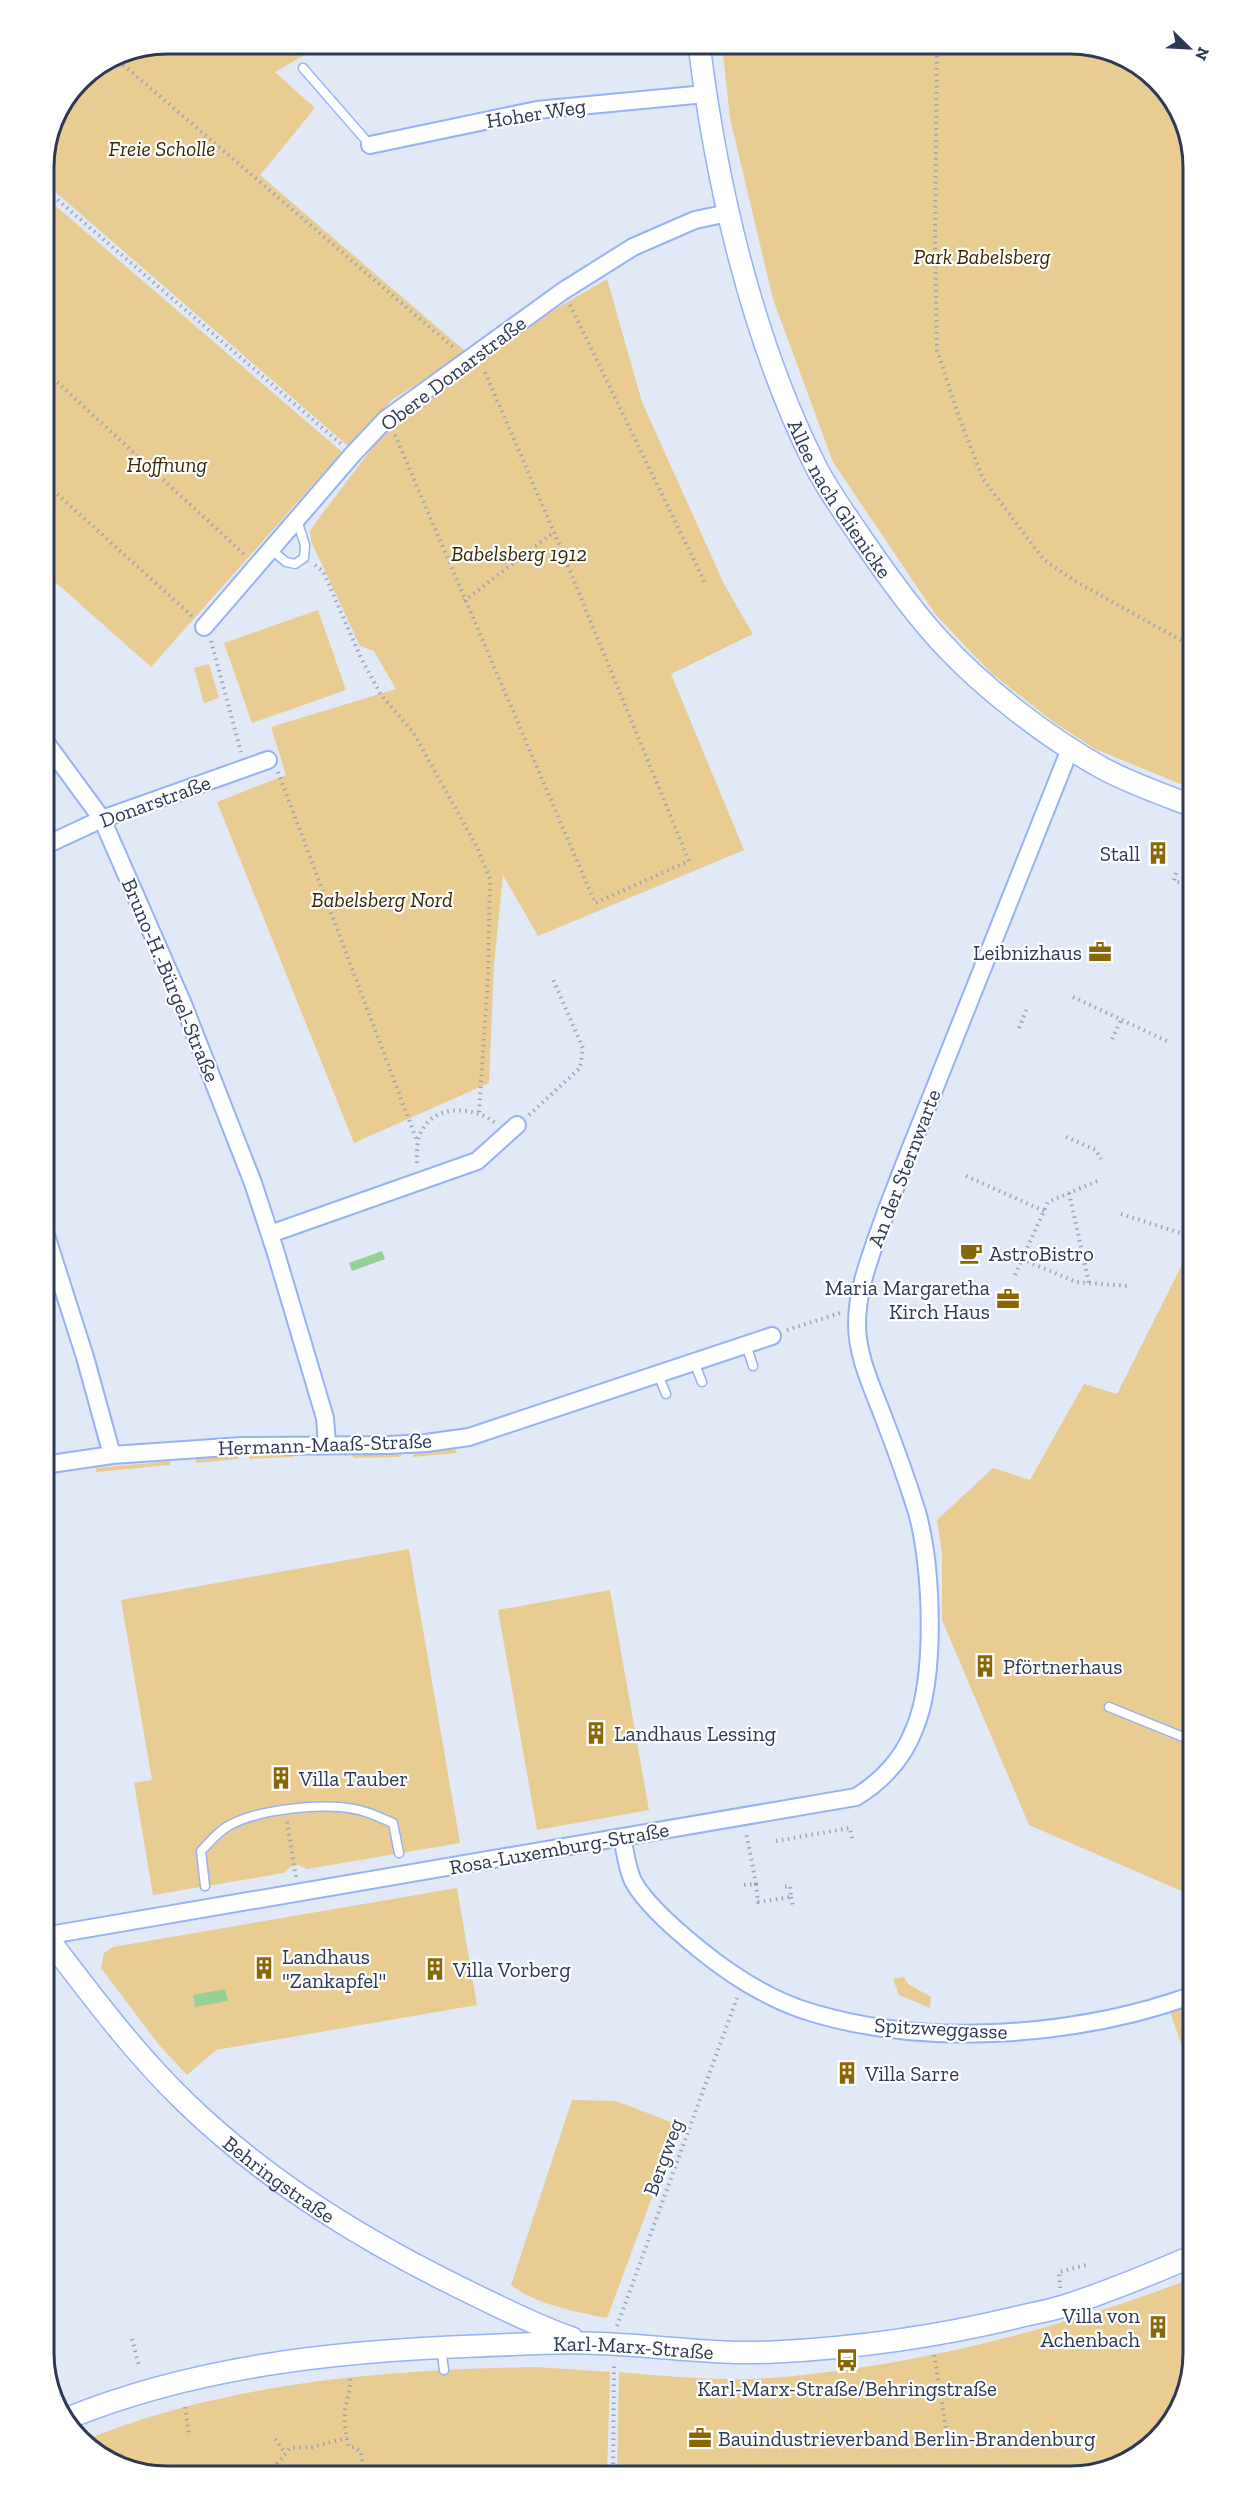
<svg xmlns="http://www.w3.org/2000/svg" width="1237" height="2520" font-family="'Zilla Slab',serif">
<rect width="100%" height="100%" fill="#e1e8f6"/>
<path fill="#e8cc92" d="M167,44H324L275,72L315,108L260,175L466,352L392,400L348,446L44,182V159L56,113L80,79L120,53Z
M722,44H1079L1145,69L1184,120L1193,167V789L1095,749L1052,721L990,672L936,615L833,462L773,299L730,118Z
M44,196L342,452L151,667L44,572Z
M607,279L642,402L724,584L753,634L671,674L744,850L538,936L503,875L494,965L489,1083L354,1143L217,802L286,775L271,727L396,689L374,651L360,646L311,541L310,531L319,518L382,435L542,317Z
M318,610L346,690L252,723L224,643Z
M209,664L219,698L204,703L194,668Z
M1193,1243V1896L1029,1825L942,1620V1553L937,1520L993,1468L1030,1480L1084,1384L1117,1394Z
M455,1449L457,1453L413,1457V1453Z
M293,1453L294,1457L249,1459L250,1455Z
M352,1454H401V1457L353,1458Z
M238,1455L239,1459L195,1463L197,1458Z
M170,1461V1465L96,1472V1468Z
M409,1549L460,1843L307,1869L298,1865L290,1867L284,1873L153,1895L134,1783L152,1780L121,1600Z
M610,1590L649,1810L537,1830L498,1610Z
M457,1888L477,2005L216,2050L187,2075L159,2045L101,1968L104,1953L113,1947Z
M904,1977L908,1984L931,1997L930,2008L899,1995L893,1979Z
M1193,2003V2077L1170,2012Z
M572,2100L616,2101L679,2125L607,2318C579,2313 533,2303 511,2285Z
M1193,2278V2353L1173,2422L1117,2467L1070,2476H617L619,2372C662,2376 707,2380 751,2379C789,2378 827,2372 864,2367C978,2349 1086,2319 1193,2278Z
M536,2367L610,2372L607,2476H159L98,2456L85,2440C228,2382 384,2370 536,2367Z"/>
<path fill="#93d195" d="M382,1251L385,1259L352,1271L349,1263Z
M225,1989L228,2001L195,2007L193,1995Z"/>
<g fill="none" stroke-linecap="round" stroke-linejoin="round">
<g stroke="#94b2f4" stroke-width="11">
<path id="service" d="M303,68L370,145
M270,549L286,562L295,564L304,558L305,545L297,520
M746,1344L753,1366
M694,1362L702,1382
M658,1374L666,1394
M1109,1707L1193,1741
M205,1886L201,1851C210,1842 220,1829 232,1824C262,1809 321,1803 354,1809C368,1811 380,1818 393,1823L399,1853
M441,2347L444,2370"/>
</g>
<g stroke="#94b2f4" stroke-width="20">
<path id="minor" d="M370,145L537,110L705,94
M204,627L353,454L386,419L563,291L633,247L695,220L728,213
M44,740L102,819L183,1004L253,1183L275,1250L325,1418L327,1444
M44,846L102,819L268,760
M44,1229L85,1357L112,1455
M270,1234L477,1161L517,1125
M44,1465L112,1455L242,1446L388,1445L426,1443L469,1437L772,1336
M622,1837C625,1850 627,1869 633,1881C646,1905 678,1932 699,1949C732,1976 772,2001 813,2013C930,2048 1080,2036 1193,1995
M44,1936L856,1797C882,1781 903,1758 914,1730C937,1677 932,1566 917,1512C907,1480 895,1447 883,1416C872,1387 857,1356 857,1324C857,1293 867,1266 877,1237C892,1194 909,1152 926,1110C974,990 1022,869 1070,749"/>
</g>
<g stroke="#94b2f4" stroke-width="24">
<g id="tertiary">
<path id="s1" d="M699,44C716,183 752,339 815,465C828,491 846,515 862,539C886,574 912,611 941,642C984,689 1049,739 1104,769C1132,784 1164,795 1193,806"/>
<path id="s2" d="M44,1930L46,1936C90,1993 133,2052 186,2103C271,2185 371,2245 477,2296C508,2311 539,2327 572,2338"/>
<path id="s3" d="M68,2418C196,2366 337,2351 475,2346C511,2345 548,2342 584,2343C648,2344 710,2355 774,2352C856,2348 935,2337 1014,2318C1030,2314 1048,2311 1064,2306C1108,2292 1151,2274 1193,2256"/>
</g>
</g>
<path stroke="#9ca5b8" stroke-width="4" stroke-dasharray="1.5 4.5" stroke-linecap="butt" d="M937,44L935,239L937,350L959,417L983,479L1044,560L1075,581L1193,647
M114,57L455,349
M44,188L341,444
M570,305L706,585
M44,370L245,555
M395,435L595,903L689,861L554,532L484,370
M44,482L192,616
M315,565L323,571L361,658L381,695L413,732L477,847L490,879L488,976L479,1113
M464,601L554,532
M211,641L241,752
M278,772L417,1141
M1176,873L1174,881L1193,886
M1073,997L1169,1042
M1019,1028L1028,1006
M1112,1039L1121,1020
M529,1115L580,1068L583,1048L552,977
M1066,1137L1096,1150L1101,1159
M417,1163C417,1150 416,1138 424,1127C439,1104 476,1107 495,1123
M966,1176L1044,1211
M1069,1193L1089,1283
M1121,1214L1193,1237
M1022,1259L1076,1282L1128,1286
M1015,1275L1048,1202L1100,1180
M787,1330L840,1313
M287,1822L296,1877
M776,1841L850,1828L853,1842
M756,1884L758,1902L791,1897L790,1886L783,1887
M744,1885L756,1884L746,1832
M791,1897L793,1906
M1060,2288L1059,2272L1086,2265
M617,2326L737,1998
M132,2339L139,2366
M934,2355L947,2434
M350,2379C351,2391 346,2400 345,2412C344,2424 346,2436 349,2447H354L361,2452L364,2475
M185,2407L189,2435
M275,2439L285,2453
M99,2456L106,2453
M276,2476L277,2464L290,2448L312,2447L347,2438
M613,2476L614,2363"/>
<use href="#service" stroke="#fff" stroke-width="8"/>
<use href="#minor" stroke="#fff" stroke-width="16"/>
<use href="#tertiary" stroke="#fff" stroke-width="21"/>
</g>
<defs>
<g id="building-bare" transform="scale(1.8)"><path d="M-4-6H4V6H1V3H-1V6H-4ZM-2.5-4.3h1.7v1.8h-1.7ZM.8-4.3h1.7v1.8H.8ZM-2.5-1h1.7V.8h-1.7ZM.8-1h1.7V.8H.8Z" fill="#896704" stroke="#fff" stroke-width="2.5" paint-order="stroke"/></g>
<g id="office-bare" transform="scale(1.8)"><path d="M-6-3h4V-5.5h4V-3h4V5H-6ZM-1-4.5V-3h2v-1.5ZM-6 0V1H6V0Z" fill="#896704" stroke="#fff" stroke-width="2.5" paint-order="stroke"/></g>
<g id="cafe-bare" transform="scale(1.8)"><path d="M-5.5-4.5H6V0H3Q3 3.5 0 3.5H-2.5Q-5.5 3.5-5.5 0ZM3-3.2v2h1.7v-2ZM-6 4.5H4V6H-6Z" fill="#896704" stroke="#fff" stroke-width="2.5" paint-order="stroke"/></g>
<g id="bus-bare" transform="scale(1.8)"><path d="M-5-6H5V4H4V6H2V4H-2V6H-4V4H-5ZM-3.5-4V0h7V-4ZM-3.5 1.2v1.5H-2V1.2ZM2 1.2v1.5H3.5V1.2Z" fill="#896704" stroke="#fff" stroke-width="2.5" paint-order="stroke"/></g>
</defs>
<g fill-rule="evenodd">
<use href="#building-bare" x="1158" y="853"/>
<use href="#office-bare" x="1100" y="952"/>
<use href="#cafe-bare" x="971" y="1253"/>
<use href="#office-bare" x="1008" y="1299"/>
<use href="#building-bare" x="985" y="1666"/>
<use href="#building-bare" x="596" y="1733"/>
<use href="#building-bare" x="281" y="1778"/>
<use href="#building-bare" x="264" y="1968"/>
<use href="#building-bare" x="435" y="1969"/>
<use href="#building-bare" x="847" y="2073"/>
<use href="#building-bare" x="1158" y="2327"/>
<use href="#bus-bare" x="847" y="2360"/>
<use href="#office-bare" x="700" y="2438"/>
</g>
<g text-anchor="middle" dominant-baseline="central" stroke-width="4.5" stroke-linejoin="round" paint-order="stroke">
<g font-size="21" fill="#2d3954" stroke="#fff">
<text transform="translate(536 113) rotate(-9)">Hoher Weg</text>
<text transform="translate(453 373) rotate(-37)">Obere Donarstraße</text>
<text stroke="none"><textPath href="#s1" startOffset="480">Allee nach Glienicke</textPath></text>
<text transform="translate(155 801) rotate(-20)">Donarstraße</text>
<text transform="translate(171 980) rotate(67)">Bruno-H.-Bürgel-Straße</text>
<text transform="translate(904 1168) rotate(-69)">An der Sternwarte</text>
<text transform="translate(325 1444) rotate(-2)">Hermann-Maaß-Straße</text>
<text transform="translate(559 1848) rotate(-10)">Rosa-Luxemburg-Straße</text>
<text transform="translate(941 2028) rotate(3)">Spitzweggasse</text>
<text transform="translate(663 2157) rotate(-70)">Bergweg</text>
<text stroke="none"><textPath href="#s2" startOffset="345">Behringstraße</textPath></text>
<text stroke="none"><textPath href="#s3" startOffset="574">Karl-Marx-Straße</textPath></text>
</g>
<g font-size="21" font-style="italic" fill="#362804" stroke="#fff">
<text x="162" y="148">Freie Scholle</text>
<text x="982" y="256">Park Babelsberg</text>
<text x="167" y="464">Hoffnung</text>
<text x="519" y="553">Babelsberg 1912</text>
<text x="382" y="899">Babelsberg Nord</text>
</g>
<g font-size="21" fill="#2d3954" stroke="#fff" text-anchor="start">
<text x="1140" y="853" text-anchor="end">Stall</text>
<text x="1082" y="952" text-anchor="end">Leibnizhaus</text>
<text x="989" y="1253">AstroBistro</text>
<text x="990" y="1287" text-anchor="end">Maria Margaretha<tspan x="990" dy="24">Kirch Haus</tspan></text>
<text x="1003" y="1666">Pförtnerhaus</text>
<text x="614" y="1733">Landhaus Lessing</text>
<text x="299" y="1778">Villa Tauber</text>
<text x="282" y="1956">Landhaus<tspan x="282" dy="24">"Zankapfel"</tspan></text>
<text x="453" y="1969">Villa Vorberg</text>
<text x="865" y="2073">Villa Sarre</text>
<text x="1140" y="2315" text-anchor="end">Villa von<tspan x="1140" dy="24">Achenbach</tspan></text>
<text x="847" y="2388" text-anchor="middle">Karl-Marx-Straße/Behringstraße</text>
<text x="718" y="2438">Bauindustrieverband Berlin-Brandenburg</text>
</g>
</g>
<path d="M0 0H1237V2520H0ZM167 54H1070A113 113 0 0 1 1183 167V2353A113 113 0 0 1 1070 2466H167A113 113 0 0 1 54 2353V167A113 113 0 0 1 167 54Z" fill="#fff" fill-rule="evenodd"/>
<path fill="none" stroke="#2d3954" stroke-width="3" d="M167 54H1070A113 113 0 0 1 1183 167V2353A113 113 0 0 1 1070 2466H167A113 113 0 0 1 54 2353V167A113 113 0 0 1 167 54Z"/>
<g transform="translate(1189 48) rotate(114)" stroke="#ffffff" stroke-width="4.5" paint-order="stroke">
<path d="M0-4.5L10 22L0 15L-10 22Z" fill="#2d3954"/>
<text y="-9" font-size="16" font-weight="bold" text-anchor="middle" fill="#2d3954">N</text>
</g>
</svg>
